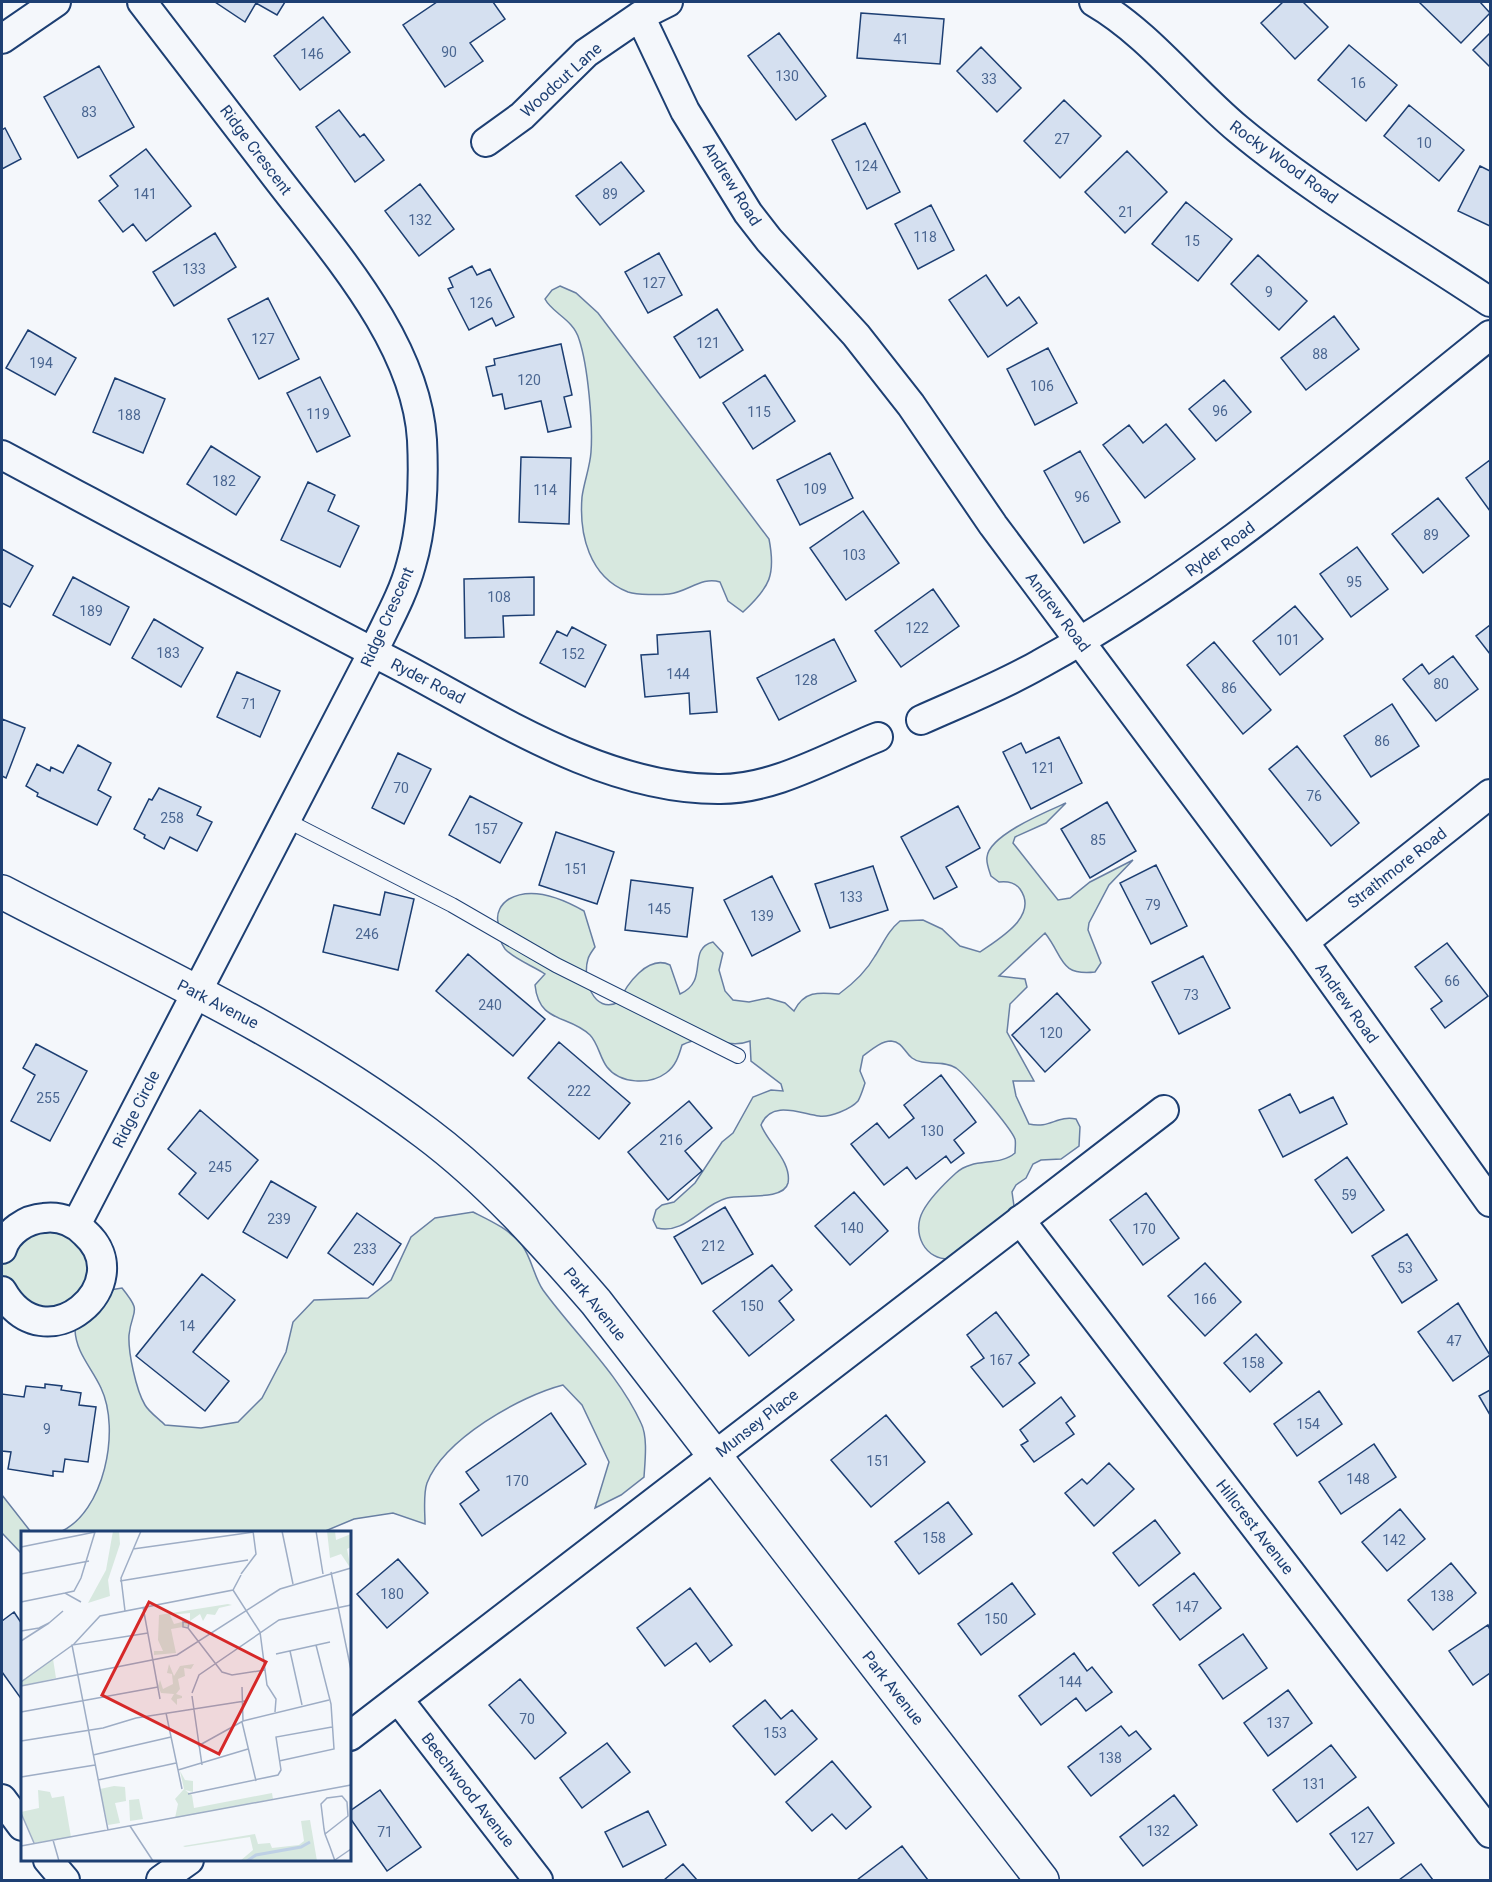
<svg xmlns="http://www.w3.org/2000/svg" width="1492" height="1882" font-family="Roboto,sans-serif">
<rect width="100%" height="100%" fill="#f4f7fb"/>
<path fill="#d7e8df" stroke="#687fa3" stroke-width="1.5" d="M560,286L576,293L598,313L769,539C776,575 770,587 743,612L728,601L720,582C702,576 688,592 669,594C659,595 638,595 628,592C589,577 579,534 582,497C584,482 590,467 591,452C593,424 588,366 579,339C573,319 552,313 545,299L552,290Z
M1066,803L1046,823L1015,837L1013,843L1058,900L1070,898L1090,882L1133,860L1109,885L1089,923L1088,930L1101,963L1095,972C1059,976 1064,957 1045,933L999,976L1025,979L1027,987L1010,1004L1007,1032L1034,1081H1013L1016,1096L1029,1124C1050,1129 1057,1115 1076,1119L1080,1127L1079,1146L1061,1159L1041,1160L1033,1164L1026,1178L1016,1185L1012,1192L1017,1227C1000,1235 968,1257 951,1259C925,1261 911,1233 923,1211C930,1198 945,1183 956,1173C973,1157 999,1167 1015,1153C1015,1149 1016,1142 1015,1139C1011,1128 966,1075 956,1068C942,1059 924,1067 912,1058C904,1052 903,1042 891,1041C881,1041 871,1050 863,1056L860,1071L865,1083C863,1089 861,1096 858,1101C851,1109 829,1118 819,1116C799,1113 771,1100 761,1125C768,1143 792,1162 788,1183C784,1201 740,1194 727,1198C701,1205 685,1235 657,1228L653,1220L656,1210L662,1205L674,1202L695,1183L722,1142L733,1133L753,1097L771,1090L783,1091L781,1084L751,1061L750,1041C727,1050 708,1032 682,1045C679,1055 676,1066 666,1073C650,1085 620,1084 607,1067C600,1058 598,1043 590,1035C568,1014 539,1024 535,985L545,974C533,966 514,959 505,949C499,941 499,932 498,922C496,913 501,904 509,899C532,886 563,899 584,911L595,947C593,950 589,955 588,959C582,978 593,1015 619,1002C626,985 648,954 670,965L680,994C710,981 686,949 713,942L723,953L719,970L725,991L733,1000L749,1002L768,998L785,1003L794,1011C804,991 818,992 839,994C854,983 866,972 875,956C884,942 888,931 900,921L923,920L942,929L960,946L980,952C1000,938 1039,916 1020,889C1015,882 1008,881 999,882L991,876C989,870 986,863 987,857C989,835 1048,811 1066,803Z
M473,1212C491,1221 509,1229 522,1245C532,1259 534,1277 543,1290C575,1334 618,1373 641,1423C648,1437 645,1461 644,1477L621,1495L595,1508L609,1462L582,1405L563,1385C520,1396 444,1439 427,1483C423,1494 425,1512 425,1524L393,1513L354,1519L323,1532H60C104,1513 121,1430 101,1388C92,1368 76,1353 75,1330L110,1290L122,1288C143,1314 132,1308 129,1335C128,1352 136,1390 145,1405C149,1412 159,1419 165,1425L201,1428L238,1422L262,1398L286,1352L293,1322L314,1300L368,1298L391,1280L411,1237L435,1218Z
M61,1218L101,1270L60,1321L2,1291V1249Z
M2,1495L31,1532H22V1554L2,1533Z"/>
<path fill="#d5e0f0" stroke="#1d3f73" stroke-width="1.5" d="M215,2H285L277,15L256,3L245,22Z
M437,2H493L505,19L470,43L483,61L445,87L403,25Z
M1283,2H1303L1328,27L1295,59L1261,23Z
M1419,2H1480L1490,13L1461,43Z
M861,13L944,19L940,64L857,58Z
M323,17L350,52L300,90L274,56Z
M779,33L826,96L796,120L748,56Z
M1490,33V67L1473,50Z
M1349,45L1397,85L1366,121L1318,80Z
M981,47L1021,88L997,112L957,71Z
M99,66L134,127L78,158L44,97Z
M1064,100L1101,136L1060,178L1024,141Z
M1409,105L1464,150L1439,181L1384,136Z
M339,110L360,137L364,134L384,160L355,182L316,127Z
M865,123L900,192L867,209L832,140Z
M5,128L21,159L2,169V130Z
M146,149L191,206L146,241L133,224L123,232L99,201L118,186L110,176Z
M1127,151L1167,192L1125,233L1085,192Z
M621,162L644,191L600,225L576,196Z
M1480,166L1490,171V226L1458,211Z
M420,184L454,229L419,256L385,211Z
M1186,202L1232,239L1198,281L1152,244Z
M931,205L954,250L918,269L895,224Z
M215,233L236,267L174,306L153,272Z
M659,253L682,295L648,313L625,272Z
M1258,255L1307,301L1279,330L1231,284Z
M472,266L477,275L490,269L514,317L496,326L492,318L469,330L448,289L453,287L449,278Z
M986,275L1007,306L1019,297L1037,323L988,357L949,300Z
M268,298L299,359L259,379L228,319Z
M717,309L743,350L700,378L674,337Z
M1334,316L1359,349L1306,390L1281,358Z
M28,330L76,358L55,395L6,368Z
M561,344L572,395L564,397L571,427L548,432L541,401L505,409L502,394L493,396L486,367L495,365L494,359Z
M1048,348L1077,403L1035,425L1007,369Z
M765,375L795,421L753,449L723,403Z
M320,377L350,436L317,452L287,393Z
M115,378L165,399L143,453L93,432Z
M1224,380L1251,412L1216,441L1189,409Z
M1166,424L1195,459L1145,498L1103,445L1129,425L1143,443Z
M211,446L260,477L236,515L187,484Z
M1080,451L1120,522L1084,543L1044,471Z
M830,453L853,498L800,525L777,480Z
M521,457L571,458L569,524L519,522Z
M1490,460V511L1466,478Z
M308,482L335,495L328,511L359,526L340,567L281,540Z
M1438,498L1469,536L1423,573L1392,534Z
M863,511L899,563L846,600L810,548Z
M1357,547L1388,589L1351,617L1320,574Z
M2,549L33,566L10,607L2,603Z
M73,577L129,607L110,645L53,615Z
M534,577V615L503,616L504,637L465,638L464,579Z
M933,589L959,626L901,667L875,631Z
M1295,606L1323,639L1280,675L1253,641Z
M154,619L203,648L181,687L132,658Z
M1490,625V654L1476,636Z
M572,627L606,645L585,687L540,663L557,631L567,636Z
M710,631L717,712L690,714L689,693L645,697L641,655L658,654L657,635Z
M834,639L856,681L779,720L757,678Z
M1214,642L1271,710L1243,734L1187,665Z
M1453,656L1478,689L1436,721L1403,679L1422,664L1429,674Z
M237,672L280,691L260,737L217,717Z
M1392,704L1419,746L1371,777L1344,736Z
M2,719L25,728L6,778L2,776Z
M1059,737L1082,783L1031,809L1003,752L1021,743L1026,753Z
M78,745L111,763L98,790L111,797L97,825L37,796L38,793L26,786L37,764L50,771L51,767L63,773Z
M1297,746L1359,823L1331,846L1269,769Z
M398,753L431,769L404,824L372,808Z
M159,788L201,807L197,815L212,822L197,851L170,837L164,849L144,838L145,835L134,829L149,799L152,800Z
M470,796L522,823L500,863L449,835Z
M1107,802L1136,851L1090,878L1061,829Z
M958,806L980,848L946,867L957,887L934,899L901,837Z
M556,832L614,852L597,904L539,885Z
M1156,865L1187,926L1151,944L1120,883Z
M873,866L888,910L830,928L815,884Z
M772,876L800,931L752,956L724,900Z
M631,880L693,888L687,937L625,930Z
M385,892L414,899L398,970L323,952L334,905L380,915Z
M1447,943L1488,996L1445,1028L1431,1009L1442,1001L1415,967Z
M468,954L545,1019L513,1056L436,991Z
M1203,956L1230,1008L1179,1034L1152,982Z
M1057,993L1090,1030L1045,1072L1012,1035Z
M559,1042L630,1103L599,1139L528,1078Z
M36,1044L87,1071L50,1141L11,1121L35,1075L23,1068Z
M941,1075L976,1122L954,1140L964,1153L951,1163L946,1156L916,1179L907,1167L884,1185L851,1144L877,1123L889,1138L914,1118L904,1105Z
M1290,1094L1300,1113L1333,1097L1347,1124L1283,1157L1259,1110Z
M689,1101L712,1128L685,1151L702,1171L668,1200L628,1152Z
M200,1110L258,1160L208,1219L179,1194L196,1173L168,1149Z
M1347,1157L1384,1210L1352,1233L1315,1180Z
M271,1181L316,1207L287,1258L243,1232Z
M854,1192L888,1231L850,1265L815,1226Z
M1146,1193L1179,1238L1143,1265L1110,1220Z
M725,1207L753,1254L702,1284L674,1237Z
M357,1213L401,1244L373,1285L328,1253Z
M1407,1234L1437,1280L1402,1303L1372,1256Z
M1205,1263L1241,1302L1205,1336L1168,1296Z
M772,1265L792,1290L779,1301L794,1320L749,1356L713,1311Z
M202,1274L235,1300L193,1352L229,1381L205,1411L136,1356Z
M1458,1303L1490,1355L1453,1381L1418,1332Z
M996,1312L1029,1355L1019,1363L1035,1383L1003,1407L971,1367L984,1358L967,1335Z
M1256,1334L1282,1363L1250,1392L1224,1363Z
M45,1384L62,1386L61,1390L81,1393L79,1405L96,1407L88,1462L65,1459L63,1472L53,1471V1476L8,1469L11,1452L2,1451V1394L24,1397L26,1386L45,1388Z
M1490,1390V1415L1479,1396Z
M1319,1391L1342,1424L1297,1456L1274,1424Z
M1061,1397L1075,1416L1066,1423L1074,1434L1034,1462L1021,1445L1028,1441L1020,1430Z
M551,1413L586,1464L482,1536L460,1504L479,1490L466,1472Z
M886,1415L925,1462L871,1507L831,1460Z
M1374,1444L1396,1477L1341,1514L1319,1482Z
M1109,1463L1134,1489L1094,1526L1065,1493L1082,1479L1087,1484Z
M948,1502L972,1534L919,1574L895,1542Z
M1400,1509L1425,1539L1387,1571L1362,1542Z
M1155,1520L1180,1553L1139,1586L1113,1553Z
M398,1559L428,1593L387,1628L357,1594Z
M1451,1563L1476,1593L1433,1630L1408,1600Z
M1194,1573L1221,1608L1180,1640L1153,1605Z
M1012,1583L1035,1614L981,1655L958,1624Z
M690,1588L732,1645L710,1662L696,1643L665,1666L637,1628Z
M14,1612L22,1624V1700L2,1672V1621Z
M1488,1625L1490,1630V1673L1473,1685L1449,1651Z
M1243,1634L1267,1668L1223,1699L1199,1665Z
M1074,1653L1087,1671L1092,1667L1112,1692L1086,1711L1076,1698L1041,1725L1019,1696Z
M520,1679L566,1733L535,1759L489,1705Z
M1288,1690L1312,1723L1268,1756L1244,1723Z
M765,1700L781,1719L792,1710L817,1739L775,1775L733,1726Z
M1121,1726L1129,1736L1136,1731L1151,1749L1091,1796L1068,1767Z
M607,1743L630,1772L582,1808L560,1778Z
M1331,1745L1356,1777L1297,1822L1273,1790Z
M832,1761L871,1807L846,1829L832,1814L812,1831L786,1802Z
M380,1790L421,1847L387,1871L350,1818V1811Z
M1174,1795L1197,1825L1143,1866L1120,1837Z
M1368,1807L1394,1843L1357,1870L1330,1834Z
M648,1811L666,1845L623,1867L605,1832Z
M902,1846L928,1880H857Z
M683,1864L697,1880H664Z
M1421,1864L1433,1880H1399Z"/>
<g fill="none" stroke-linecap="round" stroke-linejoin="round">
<g stroke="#1d3f73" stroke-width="16">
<path id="lane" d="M286,820L452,905L556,965L738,1056"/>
</g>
<g stroke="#1d3f73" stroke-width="32">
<path id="street" d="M1094,2C1149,34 1189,88 1238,129C1316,194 1406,246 1490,302
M640,16L685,111L748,213L769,240L856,335L911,405L993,525L1304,942L1490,1202
M2,39L56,2
M486,142L522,116L586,53L640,16L668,2
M2,455C133,525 264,596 396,664C495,716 603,789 718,789C773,790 828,757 878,737
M921,720C961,702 1002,686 1040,664C1204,574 1345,451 1490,335
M1304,942L1490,794
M1020,1220L1490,1833
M76,1225L373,652C386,624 403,595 411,565C423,525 424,481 422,440C416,341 331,249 274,174C230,117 186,59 142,2
M2,1249C7,1232 26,1219 44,1218C60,1216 74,1222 85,1233C141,1283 45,1367 2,1291
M398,1699L538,1880
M350,1736L1164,1110
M2,1799L22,1826
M48,1860L65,1880
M161,1880L189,1860"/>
</g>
<g stroke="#1d3f73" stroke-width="36">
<path id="secondary" d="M2,892C146,967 296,1035 426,1133C490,1181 544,1242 596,1302L1042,1880"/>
</g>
<use href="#lane" stroke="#f4f7fb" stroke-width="14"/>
<use href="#street" stroke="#f4f7fb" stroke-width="28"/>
<use href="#secondary" stroke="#f4f7fb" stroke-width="33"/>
</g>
<g text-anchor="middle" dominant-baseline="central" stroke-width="4.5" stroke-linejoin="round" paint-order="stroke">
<g font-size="14" fill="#4b6792">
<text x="901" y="39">41</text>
<text x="449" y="52">90</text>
<text x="312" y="54">146</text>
<text x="787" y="76">130</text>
<text x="989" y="79">33</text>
<text x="1358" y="83">16</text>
<text x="89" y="112">83</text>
<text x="1062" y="139">27</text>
<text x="1424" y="143">10</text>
<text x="866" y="166">124</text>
<text x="145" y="194">141</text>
<text x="610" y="194">89</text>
<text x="1126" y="212">21</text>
<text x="420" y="220">132</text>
<text x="925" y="237">118</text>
<text x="1192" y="241">15</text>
<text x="194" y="269">133</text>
<text x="654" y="283">127</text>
<text x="1269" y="292">9</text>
<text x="481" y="303">126</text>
<text x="263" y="339">127</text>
<text x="708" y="343">121</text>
<text x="1320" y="354">88</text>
<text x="41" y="363">194</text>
<text x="529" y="380">120</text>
<text x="1042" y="386">106</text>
<text x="1220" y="411">96</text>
<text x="759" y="412">115</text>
<text x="318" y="414">119</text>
<text x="129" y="415">188</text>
<text x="224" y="481">182</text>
<text x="815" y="489">109</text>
<text x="545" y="490">114</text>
<text x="1082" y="497">96</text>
<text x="1431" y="535">89</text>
<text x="854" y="555">103</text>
<text x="1354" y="582">95</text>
<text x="499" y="597">108</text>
<text x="91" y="611">189</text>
<text x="917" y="628">122</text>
<text x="1288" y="640">101</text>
<text x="168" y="653">183</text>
<text x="573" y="654">152</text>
<text x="678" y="674">144</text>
<text x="806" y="680">128</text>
<text x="1441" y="684">80</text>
<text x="1229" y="688">86</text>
<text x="249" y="704">71</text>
<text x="1382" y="741">86</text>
<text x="1043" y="768">121</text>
<text x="401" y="788">70</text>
<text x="1314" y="796">76</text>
<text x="172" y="818">258</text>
<text x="486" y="829">157</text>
<text x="1098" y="840">85</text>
<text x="576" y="869">151</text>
<text x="851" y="897">133</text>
<text x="1153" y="905">79</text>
<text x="659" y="909">145</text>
<text x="762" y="916">139</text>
<text x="367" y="934">246</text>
<text x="1452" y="981">66</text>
<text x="1191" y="995">73</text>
<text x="490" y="1005">240</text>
<text x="1051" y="1033">120</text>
<text x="579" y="1091">222</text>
<text x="48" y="1098">255</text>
<text x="932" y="1131">130</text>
<text x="671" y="1140">216</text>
<text x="220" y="1167">245</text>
<text x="1349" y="1195">59</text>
<text x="279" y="1219">239</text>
<text x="852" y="1228">140</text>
<text x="1144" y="1229">170</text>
<text x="713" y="1246">212</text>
<text x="365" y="1249">233</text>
<text x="1405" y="1268">53</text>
<text x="1205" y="1299">166</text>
<text x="752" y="1306">150</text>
<text x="187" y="1326">14</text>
<text x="1454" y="1341">47</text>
<text x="1001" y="1360">167</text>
<text x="1253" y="1363">158</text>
<text x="1308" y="1424">154</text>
<text x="47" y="1429">9</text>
<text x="878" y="1461">151</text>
<text x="1358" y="1479">148</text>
<text x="517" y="1481">170</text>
<text x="934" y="1538">158</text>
<text x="1394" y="1540">142</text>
<text x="392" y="1594">180</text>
<text x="1442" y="1596">138</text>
<text x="1187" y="1607">147</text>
<text x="996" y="1619">150</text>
<text x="1070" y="1682">144</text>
<text x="527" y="1719">70</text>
<text x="1278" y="1723">137</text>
<text x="775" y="1733">153</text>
<text x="1110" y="1758">138</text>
<text x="1314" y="1784">131</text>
<text x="1158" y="1831">132</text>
<text x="385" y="1832">71</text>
<text x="1362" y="1838">127</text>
</g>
<g font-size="16" fill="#1d3f73" stroke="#f4f7fb">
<text transform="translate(561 80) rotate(-42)">Woodcut Lane</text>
<text transform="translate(256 150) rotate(53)">Ridge Crescent</text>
<text transform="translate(1284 162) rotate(36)">Rocky Wood Road</text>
<text transform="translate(732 184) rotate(58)">Andrew Road</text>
<text transform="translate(1220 549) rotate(-36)">Ryder Road</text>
<text transform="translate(1058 612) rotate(53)">Andrew Road</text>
<text transform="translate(387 617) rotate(-66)">Ridge Crescent</text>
<text transform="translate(428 681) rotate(27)">Ryder Road</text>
<text transform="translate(1397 868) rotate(-38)">Strathmore Road</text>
<text transform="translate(1347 1003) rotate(54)">Andrew Road</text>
<text transform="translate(218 1004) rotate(27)">Park Avenue</text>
<text transform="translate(136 1109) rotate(-63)">Ridge Circle</text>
<text transform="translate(595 1304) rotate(51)">Park Avenue</text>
<text transform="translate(757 1423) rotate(-38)">Munsey Place</text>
<text transform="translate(1255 1527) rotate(52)">Hillcrest Avenue</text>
<text transform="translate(893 1688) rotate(52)">Park Avenue</text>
<text transform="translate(468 1790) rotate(52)">Beechwood Avenue</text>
</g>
</g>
<g transform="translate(21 1531)">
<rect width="330" height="330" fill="#f4f7fb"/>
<path d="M92,0H98L99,13L87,49L89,65L67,72L85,39ZM306,0H314L315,9L330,3V16L326,18L330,38L320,23L309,27ZM207,73L211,74L198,77L194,84L186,83L182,90L179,83L169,90V82L149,84L153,93L165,90L168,95L150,98L155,122L133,124V120H142L137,109L138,84ZM32,128L35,147L0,155V150ZM148,133L153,145L159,135L173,133L170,138L163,137L164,145L157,148L159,158L155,163L161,165V172V167L156,168V174L150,168L153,163L140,162L137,155L139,149L142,158L152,153L151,143L146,142ZM159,240L164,249L172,250V261L164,259L171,264L173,277L251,262L252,268L154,287L157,273L154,268L163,258ZM93,255L104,256L105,270L94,272L99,292L87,294L79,258ZM17,259L29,261L31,267L43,265L50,306L13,312L0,281L18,277ZM118,268L122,288L109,290L108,269ZM289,289L296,330H219L232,319L229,306L164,316L162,315L234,303L237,313L249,312L251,317L278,314L283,310L280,290Z" fill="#d7e8df"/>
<path fill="none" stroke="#bed0e5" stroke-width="3" d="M226,330L235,324L280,316L289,311"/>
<path fill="none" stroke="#9eadc5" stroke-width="1.5" d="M261,0L272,53M295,0L302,43M0,16L74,1L60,47L53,60L44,62M112,18L233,1M310,41L330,139M0,43L68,30M220,43L235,23L232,0M99,50L227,29M212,59L239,101L246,154L255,168L254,181M0,71L44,62L60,71M122,76L139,168M104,80L100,47L120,0M28,92L42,80M167,97L168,92L162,91V96L167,97L201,141L211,144L244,139M0,100L18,97L28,92L0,110M269,120L281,174M255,123L309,111M0,151L53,113L79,85L212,59L220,44M0,155L156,124L259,58L330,37M221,156L222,190M171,162L178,144L258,89L330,74M171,165L181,234M0,181L137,156M145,182L161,258M221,191L235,250M0,210L82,197L115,187L224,170M177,215L222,190L308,169M72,224L150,206M258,230L313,218L310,173L295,114M157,239L227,218M0,246L74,234M77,249L155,232M167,263L257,244L260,239L255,206L311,196M0,282L13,312M109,295L132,330M87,299L51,114L127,102M304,303L327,285L326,271L321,265L306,267L300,273L303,298L304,303L309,316L314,330M32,309L38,330M0,315L330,254M314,329L330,318"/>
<path fill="#d62828" fill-opacity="0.15" stroke="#d62828" stroke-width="3" d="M128,71L245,131L198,223L81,164Z"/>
<rect width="330" height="330" fill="none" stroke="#1d3f73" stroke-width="3"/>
</g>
<rect width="1492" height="1882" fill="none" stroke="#1d3f73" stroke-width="6"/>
</svg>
